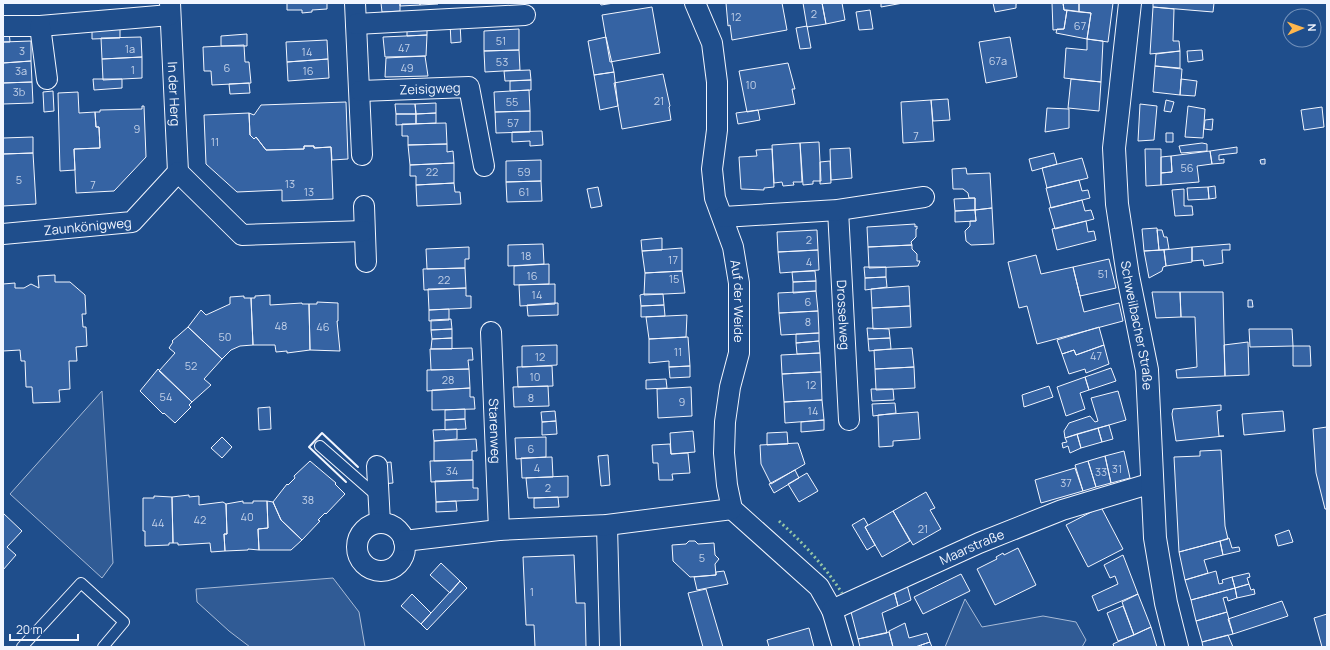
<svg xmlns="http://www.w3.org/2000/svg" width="1330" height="650" font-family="Manrope,sans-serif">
<rect width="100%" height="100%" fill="#1f4e8c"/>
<path fill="#305b95" stroke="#a8bbd7" d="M102,391L113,563L102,578L10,494Z
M333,578L359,612L365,647H250L229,631L197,602L196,589Z
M965,599L982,627L1043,616L1076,622L1086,640L1082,647H945Z"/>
<path fill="#3563a3" stroke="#f2f6ff" d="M287,3H327V9L312,10V12L302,13V10H287Z
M381,3H400V11L382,12Z
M400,3H420V5L400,6Z
M420,3H438V4L420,5Z
M600,3H614L601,5Z
M726,3H782L787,30L732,40L730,25L728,26Z
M803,3H822L826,24L807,27Z
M822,3H842L845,20L826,24Z
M881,3H903L881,7Z
M993,3H1019L1016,4V8L995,12Z
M1052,3H1063L1064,10H1067L1064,29L1053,30Z
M1063,3H1079V12L1064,10Z
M1079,3H1113L1108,42L1087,39L1091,13L1079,12Z
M1153,3H1214L1213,12L1153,7Z
M652,7L660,53L610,62L602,15Z
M1153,7L1174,9L1173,41H1179L1180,51L1150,54Z
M870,10L873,29L859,30L856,12Z
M1067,10L1091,13L1087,39L1056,33L1057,29H1064Z
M450,23H460L461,42L451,43Z
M427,24V35L407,36V25Z
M807,26L811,48L800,49L796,28Z
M120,28V38L92,39V29Z
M519,29V50L484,51V31Z
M9,31L10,42H3V32Z
M247,34V46H221V36Z
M427,35L426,56L385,57L383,37Z
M141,37L142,57L102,59L101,38Z
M606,37L614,72L594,75L588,41Z
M1010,37L1017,77L986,83L979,42Z
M1087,39L1103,41L1101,82L1064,78L1066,48L1087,50Z
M327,40L328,59L287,62L286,42Z
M31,41V61L3,63V42Z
M244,45L245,62H249L251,83L212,85L211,71H204L203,47Z
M519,50L520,70L485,72L484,51Z
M1202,50L1203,60L1188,62L1187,51Z
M1180,51V68L1155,66L1156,54Z
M425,56L428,76L385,77L386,58Z
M142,57V78L103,80L102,59Z
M328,59L329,78L288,81L287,62Z
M31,61L32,82L3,83V63Z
M788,63L795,89H792L795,104L747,112L739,71Z
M1155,66L1182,69L1180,95L1153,92Z
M530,70L531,80L505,81L504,71Z
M614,72L618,106L600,110L594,75Z
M663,74L670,106L669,107L671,120L622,129L614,83Z
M93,79H122V88L94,90Z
M1071,79L1101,82L1099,111L1068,108Z
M1181,79L1197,81L1195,96L1180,95Z
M531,80V90L510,91V81Z
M32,82L33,103L3,104V83Z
M249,83L250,93L230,94L229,84Z
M529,90L530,111L495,112L494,92Z
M53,91L54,111L44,112L43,92Z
M78,92L79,113L95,112L96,127H99L100,148L74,149L75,170L60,171L58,93Z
M948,99L950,120L933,121L931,100Z
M931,100L934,141L903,143L901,102Z
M1166,100L1174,102L1171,112L1164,111Z
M346,102L348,159L332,160L331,147L314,148V146H304V149L266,150L256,137L254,139L250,135L249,113L254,115L261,105Z
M436,103V113L416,114L415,104Z
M395,104H415L416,114H396Z
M1140,104L1157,106L1154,140L1138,141Z
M142,106H144L146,157L114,191L76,193L74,149L100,148L99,127H96L95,112H100V110L142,109Z
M1188,106L1205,109L1203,138L1185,137Z
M1322,107L1324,127L1304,130L1301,110Z
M1047,108L1069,109V128L1045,132Z
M758,110L760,120L738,124L736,113Z
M530,111V132L496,133L495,112Z
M249,113L250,135L254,139L256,137L266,150L304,149V146H314V148L331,147L333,199L282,201V190L237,192L206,164L204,115Z
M436,113V123L416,124V114Z
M396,114H416V124L396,125Z
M1213,119L1212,130L1204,129L1205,120Z
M446,123L447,144L408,145V136H402V124Z
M542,131L543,145L530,146V141L512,142V132Z
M1166,133H1173V142H1166Z
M33,137V153L3,154V138Z
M819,142L821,181H813V184L803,185L800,143Z
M800,143L802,182H793L794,185L783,186L782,182L774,183L772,145Z
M1202,143L1207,144V151L1181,153L1179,146Z
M447,144V152L453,151L454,163L410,165L408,145Z
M1237,147V153L1219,155V160L1224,159V163L1212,164L1210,151Z
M850,148L852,178L831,180L830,149Z
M772,149L774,187L764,188V190L741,189L739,157L757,156L756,150Z
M1145,149H1161V185L1146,186Z
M1210,151L1212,164L1197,166L1199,182L1161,185V173L1172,172L1171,156Z
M33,153L36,204L3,206V154Z
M1054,153L1057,164L1032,171L1029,159Z
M1171,156L1172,172L1161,173V157Z
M1082,158L1088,178L1047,188L1042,168Z
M1265,159V164H1261L1260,160Z
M541,160V181L506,182V161Z
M830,161L831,183L820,184V162Z
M454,163V183L416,185V176H410V165Z
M966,168L967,174L990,173L992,208L975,210V198H969L968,193L963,189H953L952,169Z
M1079,180L1082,191L1088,190L1090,198L1051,208L1046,188Z
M541,181L542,201L507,202L506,182Z
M454,183L455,192H460L461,204L417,206L416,185Z
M1215,186L1216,198L1209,199L1208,187Z
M598,187L602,206L591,208L587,189Z
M1208,187L1209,199L1188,200L1187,188Z
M1184,189V206H1192L1193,215L1175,216L1172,190Z
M975,198V210L955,211L954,199Z
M1082,200L1085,211L1091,210L1094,219L1055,229L1049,208Z
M992,208L994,244L971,245L966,241L965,231L970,226V221H976L975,210Z
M975,210L976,221L955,222V211Z
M1086,221L1088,232L1094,231L1096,240L1057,250L1052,229Z
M915,224V227L917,226V229H916V237L911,242L912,245L868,247L867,227Z
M1157,228L1159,250L1144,251L1142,229Z
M817,230L818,250L778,252L777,232Z
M1157,230H1162L1164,237H1167L1169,249L1159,250Z
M662,238V250L642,251L641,240Z
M543,244L544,264L508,266V245Z
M1230,244V250H1222L1223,263L1204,266L1203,260L1192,261V247Z
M912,245V249L917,254V261H920L918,266L869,268L868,247Z
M469,247V259H465V268L427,269L426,249Z
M1192,247V262L1166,266L1164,250Z
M682,248V271L645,273L642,251Z
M818,250L819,270L780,273L778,252Z
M1164,250L1166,266L1163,267L1162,271L1149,278L1144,251Z
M1036,255L1041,274L1073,267L1084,312L1119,303L1123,321L1037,344L1027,306L1019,308L1008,262Z
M1109,259L1116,288L1080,296L1073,267Z
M549,264V284L514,285V266Z
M864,267H886V277L865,278Z
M465,268L466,288L424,290L423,269Z
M682,271L685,293L644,295L645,273Z
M815,271L816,281L793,282L792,272Z
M55,275V282H70L85,295L86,314H82L83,327H86L87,346L76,347L77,361H69L70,389L59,390L60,402L33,403L32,387H26L25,361H21L20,350L3,351V284L15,283V288H24L31,284L39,288L38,276Z
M886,277L887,287L865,290V278Z
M816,281V291L793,293V282Z
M555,284V304L520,306L519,285Z
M909,286L910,306L872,308L871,289Z
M466,288V296H471V308L429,310L428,289Z
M816,291L818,311L779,313L778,293Z
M1152,292H1180L1181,317L1156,318Z
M1180,292H1223L1225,376L1177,378L1176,370L1197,367L1195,317H1181Z
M644,294H663L664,305L641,306L640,295Z
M270,295V305L302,303V304H309L310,350L287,353V351L276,352L275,345H253L251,298H255V296Z
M244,296V298H251L253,345L240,346L231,350L222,359L188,327L201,310L206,315L230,304V297Z
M1248,300H1252L1253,307H1248Z
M317,302L338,303V321H337L340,351L310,350L309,304H317Z
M555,303H558V315L528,316L527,305Z
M664,305L665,316L641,317V306Z
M910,306L911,327L873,329L872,308Z
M449,309V320L429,321V310Z
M818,311L819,333L781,335L779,313Z
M687,315L686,337L649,339L646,317Z
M451,319L452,329L431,330V320Z
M188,327L222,359L204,379L211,385L192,402L159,371L175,353L169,348L173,342L172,341Z
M1099,327L1104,345L1076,355L1074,350L1062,354L1057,340Z
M867,328L889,329L890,338L868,339Z
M452,329V338L432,339L431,330Z
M1249,329H1292L1293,346L1250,347Z
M819,333V341L796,343V334Z
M688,337L690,366L669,367V361L649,363V339Z
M452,338V349H431L432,339Z
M890,338L891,349L869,351L868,339Z
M819,341L820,353L797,354L796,343Z
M1248,342L1249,375L1225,376L1224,345Z
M557,345V365L522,367V346Z
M1104,345L1109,364L1086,373L1085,369L1069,374L1062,354L1074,350L1076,355Z
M1293,346H1310L1311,366H1293Z
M472,348L473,360H468L469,369L431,370L430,349Z
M912,348L914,367L875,369L874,350Z
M820,353L821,372L782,374L781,355Z
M552,366L553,386L518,387L517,367Z
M690,366V377L670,378L669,367Z
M914,367L915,388L876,390L875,369Z
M1111,368L1116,381L1089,390L1085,377Z
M158,369L192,402L189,405L191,407L175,423L164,413L163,414L140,391Z
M469,369L470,388L427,391V370Z
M821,372L822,400L784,402L782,374Z
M1085,377L1089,390L1080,393L1085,409L1066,416L1057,387Z
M666,379L667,388L646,389V380Z
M548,386L549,406L514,407L513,387Z
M1049,386L1053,397L1024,407L1022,395Z
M691,387L692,416L658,418L657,389Z
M470,388V397H474L475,409L432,410V390Z
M871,389H893L894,400L872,401Z
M1118,391L1126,420L1065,438L1064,431L1069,423L1090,416L1095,422L1098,421L1091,398Z
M822,400L824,420L785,423L784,402Z
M895,403L896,413L873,416L872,404Z
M1221,405V410L1217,411L1219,436H1224L1176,441L1172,414L1173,409Z
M270,407L271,429L259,430L258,408Z
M465,409V419L445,420V410Z
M555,411L556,421L542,422L541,412Z
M1283,411L1285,431L1244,435L1242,414Z
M918,412L920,439L893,441V446L879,447L878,415Z
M465,419L466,429L445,430V420Z
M824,420V430L801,432V422Z
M556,421L557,434L542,435V422Z
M1109,425L1113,439L1102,442L1098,428Z
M1327,427V509H1325L1316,473L1313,429Z
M1098,428L1102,442L1081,448L1077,434Z
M433,430L457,429V439L434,441Z
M693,431L695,452L671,454L670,433Z
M787,432L788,444L767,445V433Z
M1077,434L1081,448L1070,453L1068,446L1063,448L1062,443L1067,442L1065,438Z
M222,437L232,447L222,458L211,448Z
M546,437V457L516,459L515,438Z
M476,439L477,451H472V460L434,461V441Z
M798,443L805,464L771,484L761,464L760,445Z
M670,444L671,454L688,453L690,473L672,474L673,480H659L658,463H653L652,445Z
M1221,450L1225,526L1228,539L1179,552L1174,457L1200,456V451Z
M1124,451L1130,478L1111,483L1105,456Z
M608,455L610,485L601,486L598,456Z
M1105,456L1111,483L1096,487L1088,461Z
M552,457L553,477L522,478L521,458Z
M473,460V480L431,482L430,461Z
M310,461L336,483L335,484L345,494L326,514L325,513L318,520L320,521L302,540L281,520L273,502L287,484L288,485L295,478L294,476Z
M1088,461L1096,487L1083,491L1075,465Z
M391,462L393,483L382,484L381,463Z
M1075,468L1083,491L1041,503L1035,480Z
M795,470L799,478L774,493L769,484Z
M807,473L818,491L799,502L788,484Z
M568,476V497L528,498L526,478Z
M473,480V488H478V500L436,502L435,481Z
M926,492L935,508L930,510L941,529L913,545L893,511Z
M189,495V497L199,496V505L223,502L226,504L227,534H224L225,551L211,552L210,543L178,545V543H173L172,497Z
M154,496L172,497L173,543H169V545L145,546V531H143V498H154Z
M558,497L559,507L534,508V498Z
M243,501V503H253V501H267L268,528L258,529L259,550L248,549V550L225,551L224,534H227L226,504Z
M267,501L273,502L281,520L302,540L291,550H259L258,529L268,528Z
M456,501L457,511L436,512V502Z
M1101,507L1123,549L1088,567L1066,525Z
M893,511L910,541L882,557L865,527Z
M3,513L22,531L7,547L16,555L3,570Z
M864,518L868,525L865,527L875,545L867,550L852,525Z
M1289,530L1293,542L1278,546L1275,535Z
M1229,538L1232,548L1239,547L1240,551L1223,555L1220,541Z
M689,541H695L698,544L714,543L715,555L719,559L715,564L716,575L690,577L673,561L672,545L686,544Z
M1220,541L1223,555L1204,560L1208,573L1185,580L1179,552Z
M1018,548L1036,585L995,605L977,569L997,559L996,557L1003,553L1004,555Z
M574,555L576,603H585L586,647H535L534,625H526L523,557Z
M1123,555L1138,594L1098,611L1092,596L1118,584L1115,576L1110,578L1104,565Z
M441,563L460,581L450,593L430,575Z
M724,571L728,584L697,590L694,577L716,575V572Z
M1216,571L1219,584L1223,583L1222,580L1232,577L1235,588L1191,600L1185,580Z
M1249,573L1250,577L1247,578L1249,584L1235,588L1232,577Z
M961,574L970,591L923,614L914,597Z
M460,581L467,588L427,630L421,624Z
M1249,584L1251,590L1254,589L1255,594L1237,598L1235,588Z
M907,585L911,600L898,606L894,591Z
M1235,588L1237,598L1228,601L1227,597L1223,598L1227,612L1196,621L1191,600Z
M706,589L723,647H703L688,593Z
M894,591L898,606L882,613L887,633L858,639L851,612Z
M412,594L431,613L421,624L401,606Z
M1138,594L1151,627L1134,635L1122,602Z
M1282,601L1288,616L1233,634L1228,619Z
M1123,606L1134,635L1118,641L1107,613Z
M1227,612L1233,634L1202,642L1196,621Z
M1327,614V647H1322L1314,618Z
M905,623L909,638L927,633L930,642L915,647H893L889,631Z
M1151,627L1157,647H1114L1113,644Z
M809,628L814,647H769L767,640Z
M889,632L893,647H860L858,639Z
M1228,635L1233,647H1203L1202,642Z
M930,642L932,647H921V645Z"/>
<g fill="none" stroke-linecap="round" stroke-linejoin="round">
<g stroke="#f2f6ff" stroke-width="12">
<path id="service" d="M320,446L378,497
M22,647L81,583L124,622L103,647"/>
</g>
<g stroke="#f2f6ff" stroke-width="22">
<g id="minor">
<path id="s1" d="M170,3L178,172"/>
<path d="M355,3L362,155"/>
<path id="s2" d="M695,3L712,43L717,82V130L712,169L715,198L733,247L739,283V353L730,387L725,422L724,453L727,485L732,509L819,587L832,610"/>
<path d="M356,24L525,15"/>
<path d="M3,26H40L170,15"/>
<path d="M40,26L47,79"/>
<path id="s3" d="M360,91L469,87L484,166"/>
<path d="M364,206L366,262"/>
<path id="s4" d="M838,210L849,420"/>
<path d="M723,217L838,210L924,197"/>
<path id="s5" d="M3,234L132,222L178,172L242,235L364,231"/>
<path id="s6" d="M491,332L499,530"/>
<path d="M377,466L380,523"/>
<circle cx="381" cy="547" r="24"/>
<path d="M607,525L610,647"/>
<path d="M404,541L499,530L607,525L732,509"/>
<path id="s7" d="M843,647L832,610L979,543L1062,510L1152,483"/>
</g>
</g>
<g stroke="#f2f6ff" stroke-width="24">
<g id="secondary">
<path id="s8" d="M1130,3L1114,148L1117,204L1128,276L1147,370L1155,538L1166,603L1177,647"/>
</g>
</g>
<use href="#service" stroke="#1f4e8c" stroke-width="10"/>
<use href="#minor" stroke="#1f4e8c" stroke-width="20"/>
<use href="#secondary" stroke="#1f4e8c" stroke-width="22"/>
<path stroke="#97c8a6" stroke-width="3" stroke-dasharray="2 3" stroke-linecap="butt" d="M779,521C803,543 824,565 842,593"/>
<path stroke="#f2f6ff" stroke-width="2" d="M346,482L309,447L322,433L358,467"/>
</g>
<g text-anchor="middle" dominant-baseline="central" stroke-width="3" stroke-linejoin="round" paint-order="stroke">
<g font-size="11" fill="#c3d1e8">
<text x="814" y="13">2</text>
<text x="736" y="16">12</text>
<text x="1080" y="25">67</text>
<text x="501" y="40">51</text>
<text x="404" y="47">47</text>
<text x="130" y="48">1a</text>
<text x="22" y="50">3</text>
<text x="307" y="51">14</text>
<text x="998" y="60">67a</text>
<text x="502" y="61">53</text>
<text x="227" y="67">6</text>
<text x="407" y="67">49</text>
<text x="133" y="69">1</text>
<text x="21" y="70">3a</text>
<text x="308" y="70">16</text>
<text x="751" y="84">10</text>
<text x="19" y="91">3b</text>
<text x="659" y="100">21</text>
<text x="512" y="101">55</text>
<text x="513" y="122">57</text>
<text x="137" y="128">9</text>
<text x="916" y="135">7</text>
<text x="215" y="141">11</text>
<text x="1187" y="167">56</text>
<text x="432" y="171">22</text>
<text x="524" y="171">59</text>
<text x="19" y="179">5</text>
<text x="290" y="183">13</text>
<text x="93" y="184">7</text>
<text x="309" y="191">13</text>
<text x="524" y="191">61</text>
<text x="809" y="239">2</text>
<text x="526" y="255">18</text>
<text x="673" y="259">17</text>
<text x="809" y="261">4</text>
<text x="1103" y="273">51</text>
<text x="532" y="275">16</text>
<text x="674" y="278">15</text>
<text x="444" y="279">22</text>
<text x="537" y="294">14</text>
<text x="808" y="301">6</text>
<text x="808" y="321">8</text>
<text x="281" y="325">48</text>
<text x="323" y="326">46</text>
<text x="225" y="336">50</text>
<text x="678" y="351">11</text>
<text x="1096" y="355">47</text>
<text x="540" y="356">12</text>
<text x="191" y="365">52</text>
<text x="535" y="376">10</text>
<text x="448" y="379">28</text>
<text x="811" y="384">12</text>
<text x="166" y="396">54</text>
<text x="531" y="397">8</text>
<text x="682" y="401">9</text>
<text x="813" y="410">14</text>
<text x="531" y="448">6</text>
<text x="537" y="467">4</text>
<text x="1117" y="468">31</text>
<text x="452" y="470">34</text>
<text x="1101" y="471">33</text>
<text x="1066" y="482">37</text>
<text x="548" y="487">2</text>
<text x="308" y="499">38</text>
<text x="247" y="516">40</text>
<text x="200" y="519">42</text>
<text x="158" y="522">44</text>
<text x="923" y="528">21</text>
<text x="702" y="557">5</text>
<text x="532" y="591">1</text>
</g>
<g font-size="13" fill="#f2f6ff" stroke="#1f4e8c">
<text stroke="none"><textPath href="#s3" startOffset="70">Zeisigweg</textPath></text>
<text stroke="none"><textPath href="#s1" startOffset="91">In der Herg</textPath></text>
<text stroke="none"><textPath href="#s5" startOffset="85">Zaunkönigweg</textPath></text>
<text stroke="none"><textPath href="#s2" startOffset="306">Auf der Weide</textPath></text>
<text stroke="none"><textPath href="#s4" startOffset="105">Drosselweg</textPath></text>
<text stroke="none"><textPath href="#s8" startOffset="325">Schweilbacher Straße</textPath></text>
<text stroke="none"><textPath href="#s6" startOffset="99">Starenweg</textPath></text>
<text stroke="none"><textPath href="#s7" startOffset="192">Maarstraße</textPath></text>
</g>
</g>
<rect width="1330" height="650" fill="none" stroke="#f2f6ff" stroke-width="8"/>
<g transform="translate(1302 28) rotate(88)"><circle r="19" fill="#1f4e8c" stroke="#7391ba"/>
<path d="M0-3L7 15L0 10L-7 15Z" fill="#ffb74d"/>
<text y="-6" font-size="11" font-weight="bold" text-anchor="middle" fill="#f2f6ff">N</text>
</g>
<path d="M10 634v6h68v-6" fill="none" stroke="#f2f6ff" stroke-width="2"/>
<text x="16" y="634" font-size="12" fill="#f2f6ff" stroke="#1f4e8c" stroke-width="3" paint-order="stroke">20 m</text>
</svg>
